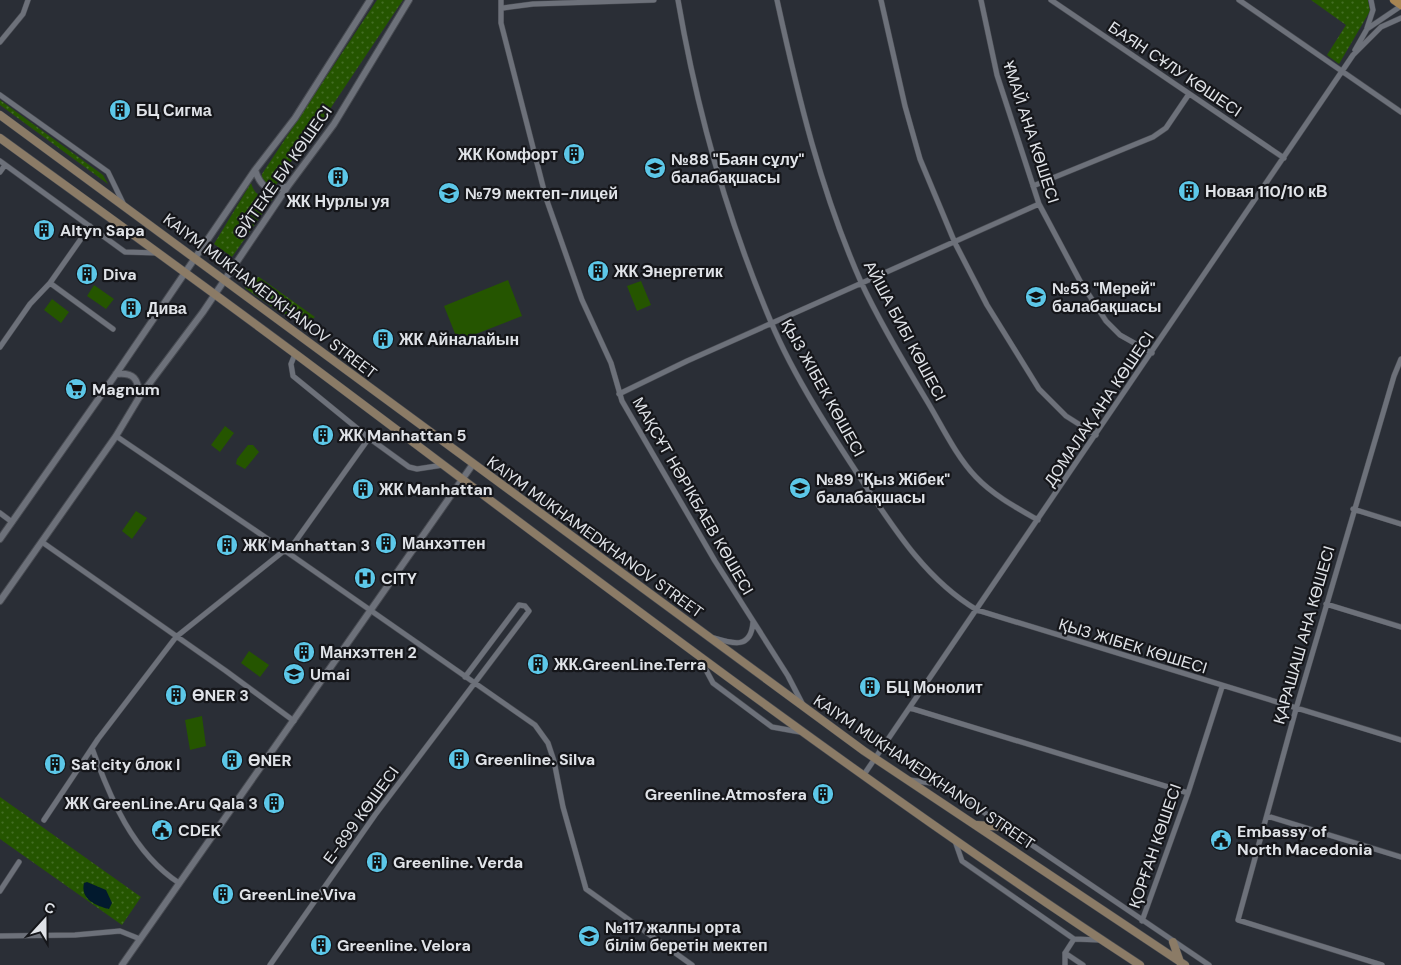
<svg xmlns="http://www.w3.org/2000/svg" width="1401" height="965" font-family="'DM Sans',sans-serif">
<defs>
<pattern id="green-dots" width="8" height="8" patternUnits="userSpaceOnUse" patternTransform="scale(1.25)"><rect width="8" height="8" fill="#255500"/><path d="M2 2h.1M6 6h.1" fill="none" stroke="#446d25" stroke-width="1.8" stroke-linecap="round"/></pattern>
<pattern id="forest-firs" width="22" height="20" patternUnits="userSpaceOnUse" patternTransform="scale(1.25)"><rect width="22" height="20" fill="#447827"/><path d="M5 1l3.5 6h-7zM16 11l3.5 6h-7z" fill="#689151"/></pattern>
</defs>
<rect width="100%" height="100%" fill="#2a2e36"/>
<path fill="url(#green-dots)" d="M377,0H403L318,127L290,163L276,185L266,183L262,180V174Z
M1311,0H1368L1370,11L1339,64L1327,55L1346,25Z
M0,100L103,175L108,184L0,105Z
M251,183C255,196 261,197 274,197L232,257L214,244Z
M259,277L315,317L311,320L281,313L245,288L251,278Z
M0,797L141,897L122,925L0,839Z"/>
<path fill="url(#forest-firs)" d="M266,286L296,308L285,310L260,291Z"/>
<path fill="#255500" d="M508,280L522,316L458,341L444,306Z
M641,281L651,305L637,311L627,286Z
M94,285L114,299L106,309L87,296Z
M52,299L69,312L61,323L44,310Z
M225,426L234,433L220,452L211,445Z
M248,445H253L259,452L245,469L236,464L237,459Z
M136,511L147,518L132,539L122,531Z
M249,651L269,665L260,677L241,663Z
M202,716L206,746L190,750L185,720Z"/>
<path fill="#021a2e" d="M87,882L106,890L112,903L109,909C96,906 80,899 84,883Z"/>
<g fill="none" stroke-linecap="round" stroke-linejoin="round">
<g stroke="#484b52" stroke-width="6">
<path id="minor" d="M501,0V23L546,198L582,300L611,363L622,401L715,561L788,676L803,705
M678,0C697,111 727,218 771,322C794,377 832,435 865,485C896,532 928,581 977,610L1401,740
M777,0C798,96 821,192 861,282C880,323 904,363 927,401C942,426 956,456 976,477C993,495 1017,508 1038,520
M881,0L905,106L920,159L955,243L987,305L1039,389L1066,416L1096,435
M981,0L997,75L1039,204L1080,281L1106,321L1120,335L1152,353
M1051,0L1284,158
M1239,0L1401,112
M503,8L533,4L654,0
M1367,28L1373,10L1371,0
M0,42L23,14L28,0
M1355,50L1367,29L1401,6
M0,95L108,172L124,205
M0,161L125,252L158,253
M0,172L5,165
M1033,186L1153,137L1166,128L1189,94
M90,226L50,283L113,329
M0,347L30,304L50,283
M295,354L291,364L293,376L369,438L409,467L417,469L443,465
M619,394L687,361L1039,204
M116,436L284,550L535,725L548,743L554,761L563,807L586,889L692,965
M1353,509L1401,524
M0,513L12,522
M42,542L226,671L294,721
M1326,604L1401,627
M714,638C734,644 751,649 753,622
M699,657L713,683L772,727L800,732
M910,708L1188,793
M92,748C110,798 133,853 179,883
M863,776L1353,55L1381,27L1401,18
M910,780L938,784L948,788L1209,965
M1267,816L1401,857
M44,820L98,739L176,637L295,542L369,438
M955,841L962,861L1074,939L1100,940
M0,891L19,862
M1142,921L1188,793L1222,687
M0,936L75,935L120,931L140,939
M1065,953L1083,965
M270,965L375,815L529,611L525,606L519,605L465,677
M1065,965V953L1074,939
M1382,965L1238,920L1296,709L1394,376L1401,359"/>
</g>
<g stroke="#484b52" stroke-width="8">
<path id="tertiary" d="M255,170C261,188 269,193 288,186
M116,374C134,372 138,379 140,396
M0,539L116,374L255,170L295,118L370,0
M0,601L116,436L140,396L203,312L288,186L334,124L409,0
M122,965L473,464"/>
</g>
<g stroke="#484b52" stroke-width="9">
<path id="secondary" d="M0,115L864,751L1185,965
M0,138C99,210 199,282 297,355C575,563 849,775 1140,965
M977,825L1005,827
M1173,942L1180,962"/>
</g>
<g stroke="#484b52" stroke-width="9">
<path id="primary" d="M1394,0L1401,5"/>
</g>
<use href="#minor" stroke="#6d717a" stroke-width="5"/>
<use href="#tertiary" stroke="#6d717a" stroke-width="6"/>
<use href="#secondary" stroke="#8b7b66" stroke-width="8"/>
<use href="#primary" stroke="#a88552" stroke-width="8"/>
</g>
<defs>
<g id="building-disc" transform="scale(1.125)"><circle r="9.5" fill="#5cc7e8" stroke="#15161a"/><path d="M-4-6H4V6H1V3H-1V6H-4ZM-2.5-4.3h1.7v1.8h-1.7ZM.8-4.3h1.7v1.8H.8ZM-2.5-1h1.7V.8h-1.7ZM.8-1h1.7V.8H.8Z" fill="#111"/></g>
<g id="school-disc" transform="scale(1.125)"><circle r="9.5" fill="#5cc7e8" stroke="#15161a"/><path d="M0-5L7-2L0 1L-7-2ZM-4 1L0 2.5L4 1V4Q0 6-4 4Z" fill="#111"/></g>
<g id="supermarket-disc" transform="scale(1.125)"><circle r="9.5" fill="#5cc7e8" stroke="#15161a"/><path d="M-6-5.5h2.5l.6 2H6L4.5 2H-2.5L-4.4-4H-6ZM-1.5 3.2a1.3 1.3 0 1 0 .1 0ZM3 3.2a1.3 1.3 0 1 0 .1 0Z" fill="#111"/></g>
<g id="hospital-disc" transform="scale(1.125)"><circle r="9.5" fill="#5cc7e8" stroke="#15161a"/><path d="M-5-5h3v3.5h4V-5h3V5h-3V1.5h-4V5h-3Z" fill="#111"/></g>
<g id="civic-disc" transform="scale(1.125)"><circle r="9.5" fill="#5cc7e8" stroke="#15161a"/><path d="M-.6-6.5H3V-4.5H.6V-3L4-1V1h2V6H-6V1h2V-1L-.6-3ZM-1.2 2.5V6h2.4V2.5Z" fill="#111"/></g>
</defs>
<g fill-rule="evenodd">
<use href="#building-disc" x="120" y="110"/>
<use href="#building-disc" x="574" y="154"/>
<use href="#school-disc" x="655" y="168"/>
<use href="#building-disc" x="338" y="177"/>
<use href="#building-disc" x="1189" y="191"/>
<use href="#school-disc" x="449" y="193"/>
<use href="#building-disc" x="44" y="230"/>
<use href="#building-disc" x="598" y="271"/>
<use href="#building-disc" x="87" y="274"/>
<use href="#school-disc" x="1036" y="297"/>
<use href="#building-disc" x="131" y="308"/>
<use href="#building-disc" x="383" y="339"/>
<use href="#supermarket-disc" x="76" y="389"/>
<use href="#building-disc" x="323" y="435"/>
<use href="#school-disc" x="800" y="488"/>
<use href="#building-disc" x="363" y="489"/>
<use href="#building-disc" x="386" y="543"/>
<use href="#building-disc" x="227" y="545"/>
<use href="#hospital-disc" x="365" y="578"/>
<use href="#building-disc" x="304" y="652"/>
<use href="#building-disc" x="538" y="664"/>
<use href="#school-disc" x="294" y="674"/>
<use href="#building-disc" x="870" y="687"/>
<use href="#building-disc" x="176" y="695"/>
<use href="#building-disc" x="459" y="759"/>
<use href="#building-disc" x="232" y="760"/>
<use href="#building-disc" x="55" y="764"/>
<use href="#building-disc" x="823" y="794"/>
<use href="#building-disc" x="274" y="803"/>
<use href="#civic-disc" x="162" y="830"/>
<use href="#civic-disc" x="1221" y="840"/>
<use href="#building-disc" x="377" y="862"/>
<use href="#building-disc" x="223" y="894"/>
<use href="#school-disc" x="589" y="936"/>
<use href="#building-disc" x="321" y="945"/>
</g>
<g text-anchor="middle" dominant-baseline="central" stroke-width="4.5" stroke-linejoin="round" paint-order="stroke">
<g font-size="16" fill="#e0e3e8" stroke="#15161a">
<text transform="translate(1175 69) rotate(34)">БАЯН СҰЛУ КӨШЕСІ</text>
<text transform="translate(1031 132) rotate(72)">ҰМАЙ АНА КӨШЕСІ</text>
<text transform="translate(283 172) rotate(-55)">ӘЙТЕКЕ БИ КӨШЕСІ</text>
<text transform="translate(270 296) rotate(37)">KAIYM MUKHAMEDKHANOV STREET</text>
<text transform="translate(905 331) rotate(62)">АЙША БИБІ КӨШЕСІ</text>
<text transform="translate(823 388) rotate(61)">ҚЫЗ ЖІБЕК КӨШЕСІ</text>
<text transform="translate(1099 409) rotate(-56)">ДОМАЛАҚ АНА КӨШЕСІ</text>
<text transform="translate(693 496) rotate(60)">МАҚСҰТ НӘРІКБАЕВ КӨШЕСІ</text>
<text transform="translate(595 537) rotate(36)">KAIYM MUKHAMEDKHANOV STREET</text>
<text transform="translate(1304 635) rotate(-74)">ҚАРАШАШ АНА КӨШЕСІ</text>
<text transform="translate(1133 646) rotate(17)">ҚЫЗ ЖІБЕК КӨШЕСІ</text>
<text transform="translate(924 772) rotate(34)">KAIYM MUKHAMEDKHANOV STREET</text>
<text transform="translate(361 815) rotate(-54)">Е-899 КӨШЕСІ</text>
<text transform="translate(1155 846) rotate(-71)">ҚОРҒАН КӨШЕСІ</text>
</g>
<g font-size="16" font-weight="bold" fill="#e0e3e8" stroke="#15161a" text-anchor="start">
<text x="136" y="110">БЦ Сигма</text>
<text x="558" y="154" text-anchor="end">ЖК Комфорт</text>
<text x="671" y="159">№88 "Баян сұлу"<tspan x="671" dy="18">балабақшасы</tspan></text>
<text x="1205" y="191">Новая 110/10 кВ</text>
<text x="465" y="193">№79 мектеп-лицей</text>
<text x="338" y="201" text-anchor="middle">ЖК Нурлы уя</text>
<text x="60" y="230">Altyn Sapa</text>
<text x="614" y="271">ЖК Энергетик</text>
<text x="103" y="274">Diva</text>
<text x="1052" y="288">№53 "Мерей"<tspan x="1052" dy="18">балабақшасы</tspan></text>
<text x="147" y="308">Дива</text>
<text x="399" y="339">ЖК Айналайын</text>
<text x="92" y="389">Magnum</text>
<text x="339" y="435">ЖК Manhattan 5</text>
<text x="816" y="479">№89 "Қыз Жібек"<tspan x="816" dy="18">балабақшасы</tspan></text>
<text x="379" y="489">ЖК Manhattan</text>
<text x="402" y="543">Манхэттен</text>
<text x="243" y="545">ЖК Manhattan 3</text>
<text x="381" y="578">CITY</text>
<text x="320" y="652">Манхэттен 2</text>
<text x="554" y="664">ЖК.GreenLine.Terra</text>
<text x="310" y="674">Umai</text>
<text x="886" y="687">БЦ Монолит</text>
<text x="192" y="695">ӨNER 3</text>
<text x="475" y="759">Greenline. Silva</text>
<text x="248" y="760">ӨNER</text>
<text x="71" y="764">Sat city блок I</text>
<text x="807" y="794" text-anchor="end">Greenline.Atmosfera</text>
<text x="258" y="803" text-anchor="end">ЖК GreenLine.Aru Qala 3</text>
<text x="178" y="830">CDEK</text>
<text x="1237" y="831">Embassy of<tspan x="1237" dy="18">North Macedonia</tspan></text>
<text x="393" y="862">Greenline. Verda</text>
<text x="239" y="894">GreenLine.Viva</text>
<text x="605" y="927">№117 жалпы орта<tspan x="605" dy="18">білім беретін мектеп</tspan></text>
<text x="337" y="945">Greenline. Velora</text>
</g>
</g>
<g transform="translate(45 920) rotate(21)" stroke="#15161a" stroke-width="4" paint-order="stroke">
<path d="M0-4L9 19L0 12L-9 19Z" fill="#e0e3e8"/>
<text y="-8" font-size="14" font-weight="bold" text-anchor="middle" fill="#e0e3e8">С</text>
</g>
</svg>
